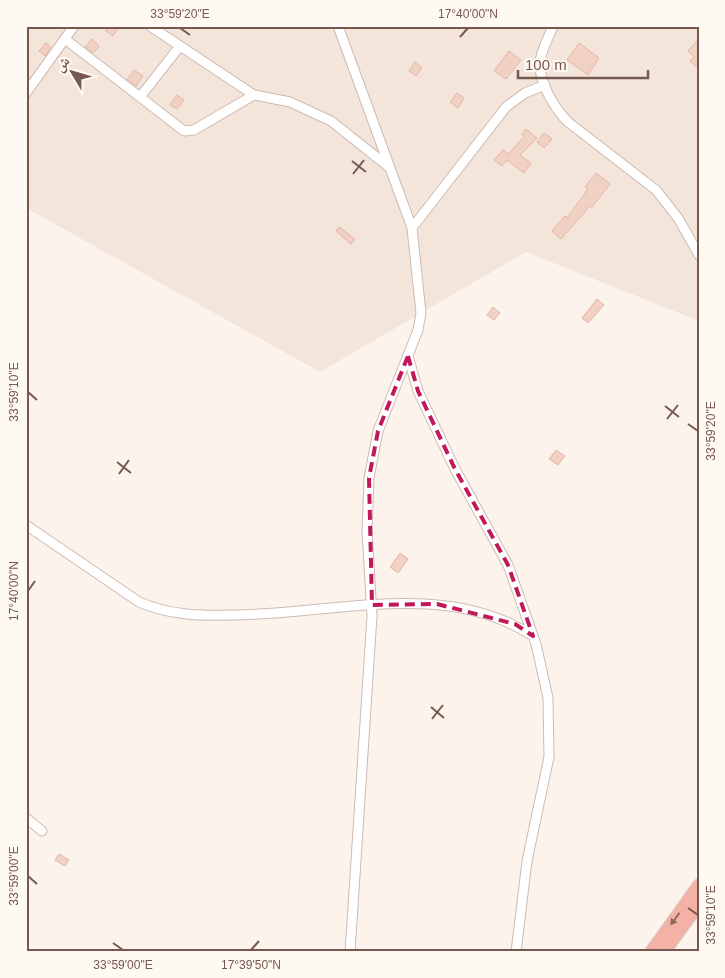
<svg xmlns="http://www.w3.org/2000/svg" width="725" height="978" font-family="Arial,'Noto Naskh Arabic',sans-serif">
<rect width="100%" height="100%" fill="#fcf4ec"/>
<path fill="#f4e5db" d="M26,26H699V321L526,252L320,372L26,208Z"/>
<path fill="#f1d1c4" stroke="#e4b5a5" d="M108,26H120L113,36L105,30Z
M699,38V69L690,61L694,57L688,51Z
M92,39L99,46L93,53L85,47Z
M46,43L51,47L45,56L39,51Z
M579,43L599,58L588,75L567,60Z
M509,51L521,60L506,79L494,71Z
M415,62L422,68L416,76L409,71Z
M134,70L143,76L136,86L127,79Z
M457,93L464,98L458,108L450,102Z
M177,95L184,100L177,109L170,105Z
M526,129L537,138L520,155L531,163L524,173L507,160L502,166L494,160L503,150L508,154L524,137L522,135Z
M544,133L552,139L544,148L537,142Z
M596,173L610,184L592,207L590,206L561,239L552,231L565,216L567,218L588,189L585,187Z
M339,227L355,239L351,244L336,231Z
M597,299L604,305L588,323L582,318Z
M493,307L500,313L494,320L487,315Z
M556,450L565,456L558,465L549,459Z
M400,553L408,559L398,573L390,567Z
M59,854L69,860L65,866L55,860Z"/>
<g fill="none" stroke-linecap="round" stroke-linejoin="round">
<g stroke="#cfbab1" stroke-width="11">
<path id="minor" d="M150,26L254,95L290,102L331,121L389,167
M338,26L412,228L421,313L418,330L378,431L369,478L367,531L372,616L350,952
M553,26C549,37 540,52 540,63C539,83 555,109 568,122L656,190L678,218L699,255
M65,39L184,131L194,130L254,95
M26,93L74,26
M140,97L180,46
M412,228L506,107L525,93L545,85
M408,356L418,391L455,469L508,565L536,644L548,698L549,757L527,861L516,952
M26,525L139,602C169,615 199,616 232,615C331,615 443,578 533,636
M26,818L42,831"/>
</g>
<g stroke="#d9d0cd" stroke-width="14">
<path id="highway" d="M651,952L699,885
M664,952L699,904"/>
</g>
<use href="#minor" stroke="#fff" stroke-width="9"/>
<use href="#highway" stroke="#f4b1a6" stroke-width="12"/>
</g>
<defs><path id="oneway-solid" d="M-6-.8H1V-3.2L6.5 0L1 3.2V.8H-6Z" transform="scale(1.25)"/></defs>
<use fill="#916a60" href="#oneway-solid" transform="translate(675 919) rotate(126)"/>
<path fill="none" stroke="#c2185b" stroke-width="4" stroke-dasharray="10 6" stroke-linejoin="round" d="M408,356L418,391L455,469L508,565L533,636L515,624L437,604L372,605L369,478L378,431Z"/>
<path fill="none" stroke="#78584e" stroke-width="2" d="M180,28L190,35M460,37L468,28M352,161L366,172M353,174L364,160M28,392L37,400M665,406L679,417M667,419L678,405M688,424L698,431M117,462L131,473M119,474L129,460M28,591L35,581M431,707L444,718M432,719L443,705M28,876L37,884M688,908L698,915M113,943L123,950M251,950L259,941"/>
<rect width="725" height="978" fill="none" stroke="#fff9f3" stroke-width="55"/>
<g transform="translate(72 72) rotate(308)" stroke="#fff9f3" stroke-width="4" paint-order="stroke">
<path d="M0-4L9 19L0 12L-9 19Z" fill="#78584e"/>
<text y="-8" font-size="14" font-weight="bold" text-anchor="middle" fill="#78584e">ش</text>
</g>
<path d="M518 70v8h130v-8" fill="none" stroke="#78584e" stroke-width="2.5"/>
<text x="525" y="70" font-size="15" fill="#78584e" stroke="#fff9f3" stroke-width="4" paint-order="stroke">100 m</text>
<rect x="28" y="28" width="670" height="922" fill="none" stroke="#78584e" stroke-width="2"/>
<g font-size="12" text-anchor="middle" fill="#78584e">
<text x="180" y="18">33°59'20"E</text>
<text x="468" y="18">17°40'00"N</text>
<text transform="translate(14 392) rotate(-90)" y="4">33°59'10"E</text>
<text transform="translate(711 431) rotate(-90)" y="4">33°59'20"E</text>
<text transform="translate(14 591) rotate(-90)" y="4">17°40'00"N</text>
<text transform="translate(14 876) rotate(-90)" y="4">33°59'00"E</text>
<text transform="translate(711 915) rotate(-90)" y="4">33°59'10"E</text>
<text x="123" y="969">33°59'00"E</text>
<text x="251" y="969">17°39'50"N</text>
</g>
</svg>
